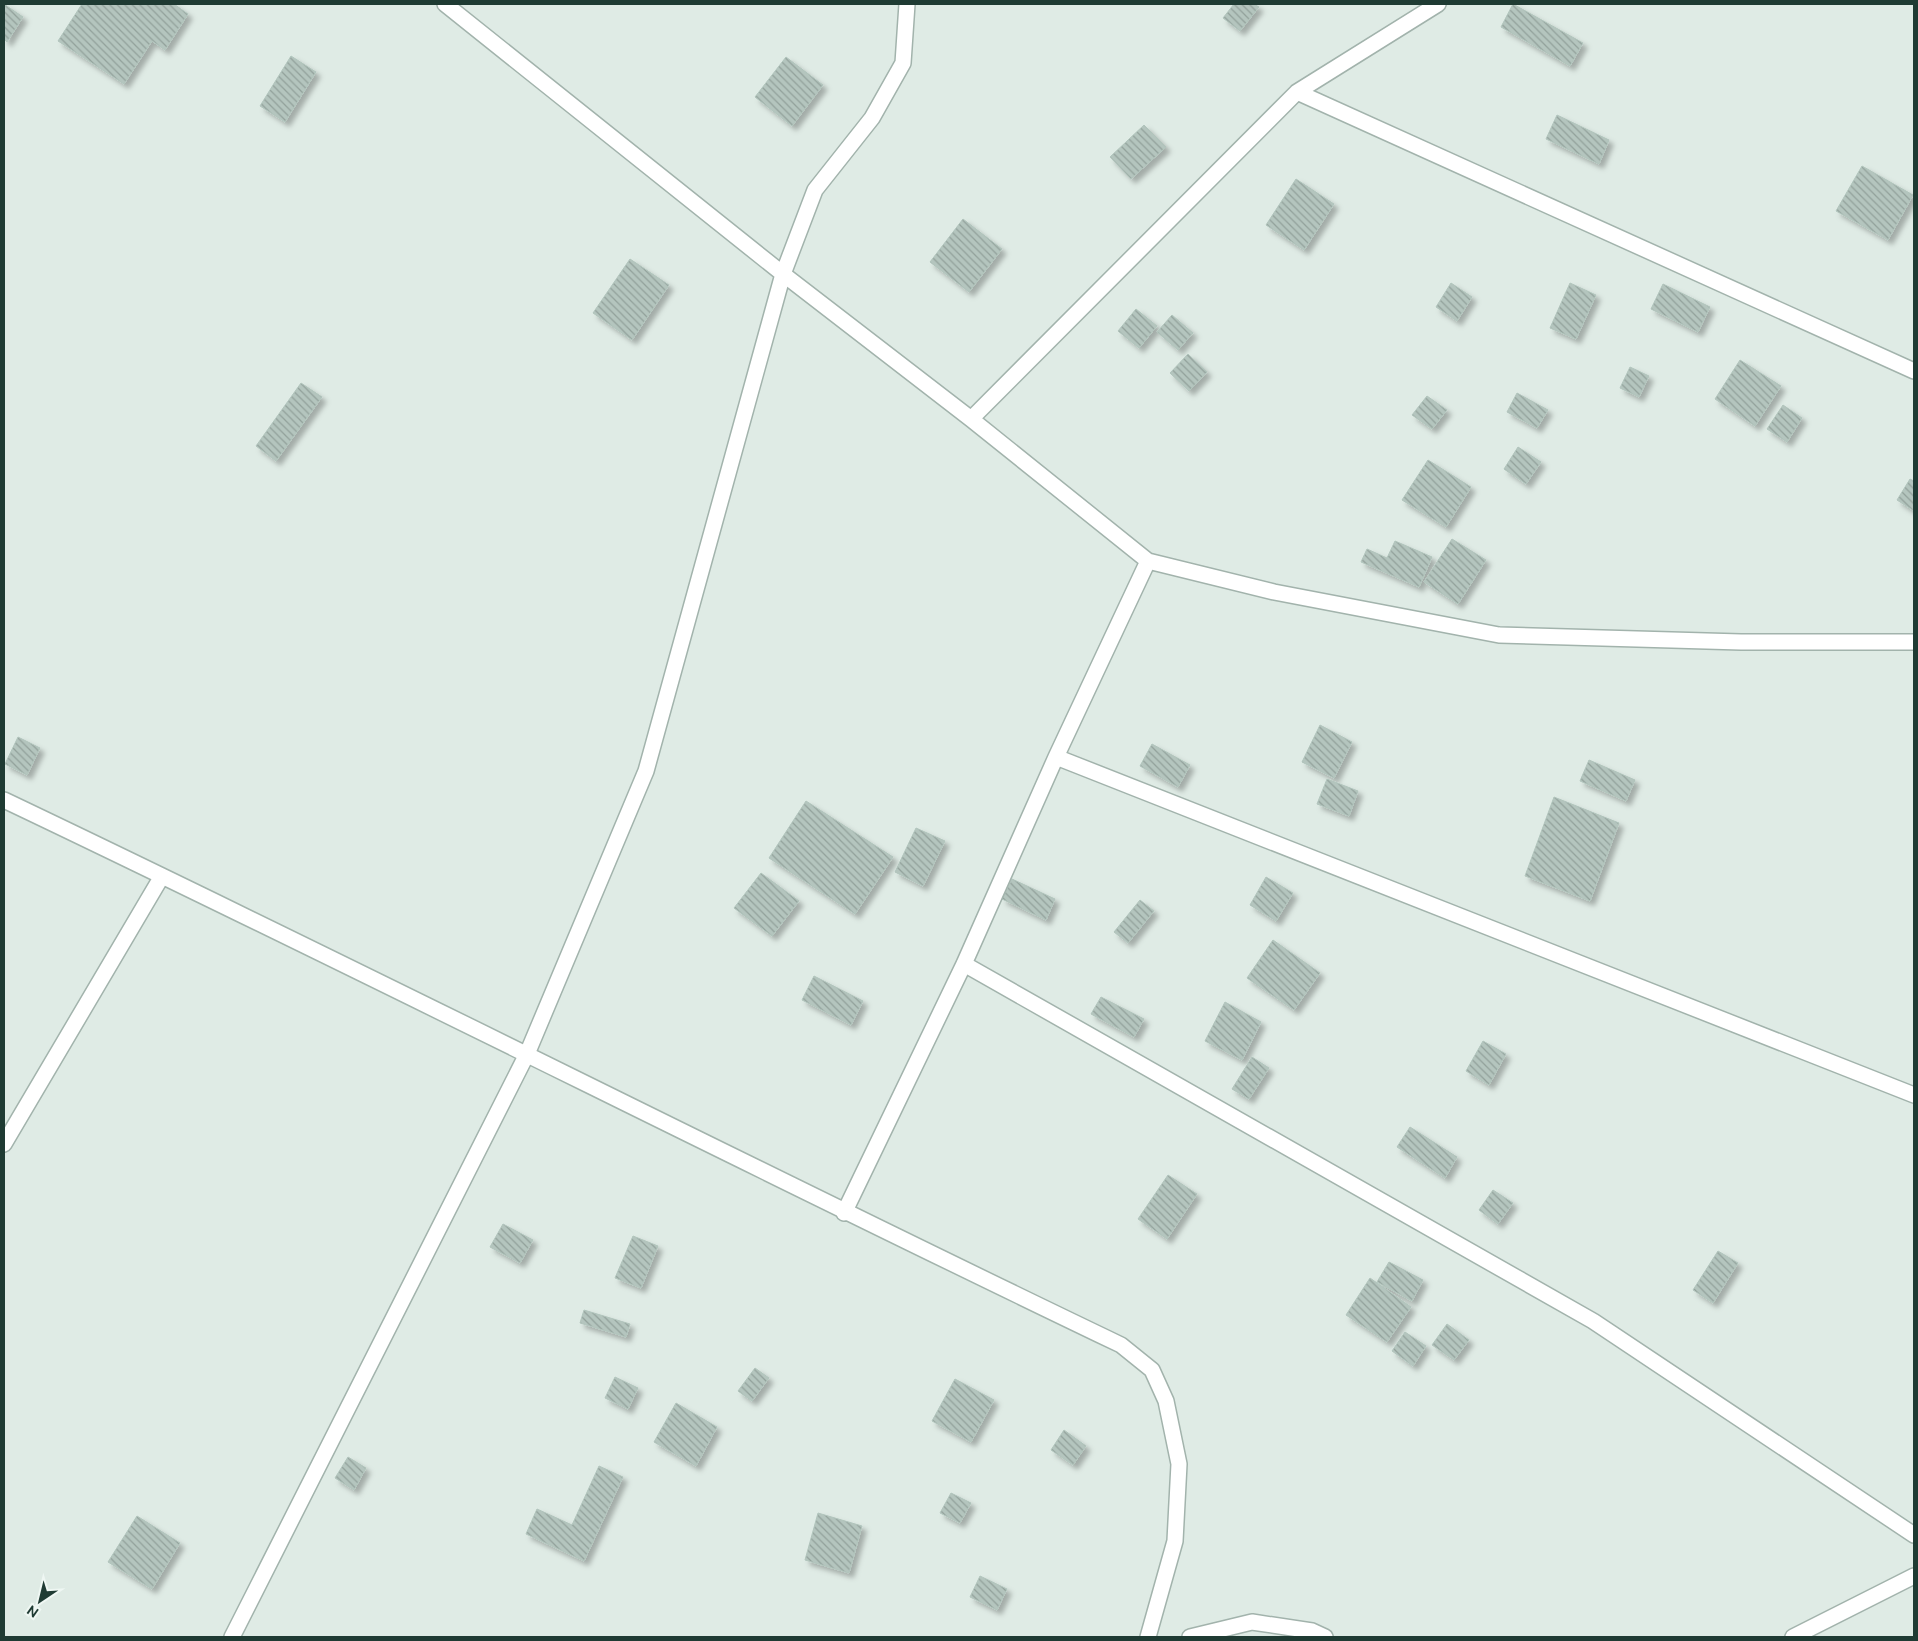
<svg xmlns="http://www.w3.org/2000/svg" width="1918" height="1641" font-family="Ubuntu,sans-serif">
<defs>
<pattern id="building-back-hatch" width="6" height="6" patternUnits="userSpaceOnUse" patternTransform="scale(1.25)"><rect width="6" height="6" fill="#b4c5be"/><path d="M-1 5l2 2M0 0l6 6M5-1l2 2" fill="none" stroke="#92a19b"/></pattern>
<filter id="shadow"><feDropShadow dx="4.5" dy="4.5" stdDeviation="2.5" flood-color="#0004"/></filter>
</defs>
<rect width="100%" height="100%" fill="#dfebe5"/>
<path fill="url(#building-back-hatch)" stroke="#b1c4bc" filter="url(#shadow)" d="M4,4L23,17L7,42L4,39Z
M82,4H174L188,14L165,50L152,41L124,84L58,41Z
M1234,4H1254L1259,7L1240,31L1223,18Z
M1513,4L1583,43L1570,66L1501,27Z
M291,56L316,72L285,122L260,106Z
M786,57L823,85L792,126L755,97Z
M1557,115L1609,140L1599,164L1546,139Z
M1144,125L1166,147L1131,179L1110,157Z
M1862,166L1913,195L1888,240L1836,211Z
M1296,179L1334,204L1304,250L1266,225Z
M963,219L1002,249L969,292L930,262Z
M630,259L669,285L632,340L593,313Z
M1451,283L1472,297L1457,321L1436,307Z
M1570,283L1596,295L1576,339L1550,328Z
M1663,284L1710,307L1698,332L1651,309Z
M1136,309L1157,326L1139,348L1118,331Z
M1172,315L1193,333L1178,350L1157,332Z
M1188,354L1207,372L1189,391L1170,373Z
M1740,360L1781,386L1755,426L1715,399Z
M1630,367L1649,376L1639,397L1620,388Z
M301,383L322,397L276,461L256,446Z
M1517,393L1548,410L1537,428L1507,412Z
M1427,396L1447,410L1432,429L1412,415Z
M1783,405L1802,418L1787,442L1767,429Z
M1518,447L1541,462L1526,484L1504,469Z
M1428,460L1471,487L1446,527L1402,500Z
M1910,479L1914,481V511L1897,500Z
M1452,539L1486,560L1458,604L1424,582Z
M1395,541L1432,557L1419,587L1361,562L1367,549L1387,558Z
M1320,725L1352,742L1334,778L1302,762Z
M18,737L40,748L27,775L5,764Z
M1152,744L1190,765L1178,787L1140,766Z
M1589,760L1635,780L1626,801L1580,781Z
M1327,779L1358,791L1349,816L1317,804Z
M1554,797L1619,823L1590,901L1525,876Z
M806,801L893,857L855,914L769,858Z
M916,828L945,841L923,886L895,872Z
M761,873L799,901L772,936L734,908Z
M1266,877L1293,893L1276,921L1250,905Z
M1012,879L1055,899L1046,920L1002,899Z
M1140,900L1154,911L1128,943L1114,932Z
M1273,940L1320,973L1294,1010L1247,978Z
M814,976L863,1001L851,1025L802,1000Z
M1101,997L1144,1019L1134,1037L1091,1014Z
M1225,1002L1261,1022L1242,1060L1205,1041Z
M1483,1041L1506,1054L1489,1085L1466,1071Z
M1252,1057L1269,1068L1249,1099L1232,1089Z
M1410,1127L1457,1157L1445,1178L1397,1147Z
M1168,1175L1197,1194L1167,1239L1138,1219Z
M1493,1190L1513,1203L1498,1224L1479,1210Z
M503,1224L533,1240L520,1263L490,1247Z
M633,1236L658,1246L641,1288L615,1278Z
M1718,1251L1738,1263L1713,1303L1693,1290Z
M1389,1262L1423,1280L1412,1301L1377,1282Z
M1370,1278L1411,1307L1387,1342L1346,1315Z
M584,1310L630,1324L626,1337L580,1323Z
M1447,1324L1469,1340L1454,1360L1432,1345Z
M1405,1332L1426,1346L1413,1366L1392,1351Z
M755,1368L769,1378L752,1401L738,1391Z
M615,1377L638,1388L628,1409L605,1398Z
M955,1379L994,1400L971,1442L932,1421Z
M676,1403L717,1427L696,1466L654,1442Z
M1064,1430L1086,1446L1073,1465L1051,1450Z
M348,1457L366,1468L354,1490L335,1478Z
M599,1466L623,1477L584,1561L526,1534L537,1509L572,1525Z
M951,1493L971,1503L960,1523L940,1513Z
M818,1513L862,1526L849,1573L805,1560Z
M137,1516L180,1543L152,1589L108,1562Z
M980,1576L1007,1589L997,1610L970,1597Z"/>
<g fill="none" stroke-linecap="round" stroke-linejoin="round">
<g stroke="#a2b3ac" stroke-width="18">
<path id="street" d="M445,4L783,274L971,419L1148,561L1056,757L964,964L844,1213
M1297,92L1914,371
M971,419L1297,92L1438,4
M1148,561L1274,592L1499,635L1741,642H1914
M1056,757L1914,1095
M4,800C378,978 747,1166 1121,1345L1152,1370L1166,1401L1179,1464L1175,1541L1148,1637
M964,964L1593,1321L1914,1535
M4,1144L162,876
M232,1637L527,1054L646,771L783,274L815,190L872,118L903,63L907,4
M1190,1637L1252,1622L1312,1631L1325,1637
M1793,1637L1914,1576"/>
</g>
<use href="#street" stroke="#fff" stroke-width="15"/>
</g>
<rect width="1918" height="1641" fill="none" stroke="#1f3b33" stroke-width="10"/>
<g transform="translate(40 1601) rotate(215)" stroke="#eff7f3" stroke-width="4" paint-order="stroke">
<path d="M0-4L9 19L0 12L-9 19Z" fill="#1f3b33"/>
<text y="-8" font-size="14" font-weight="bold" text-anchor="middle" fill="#1f3b33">N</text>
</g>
</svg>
